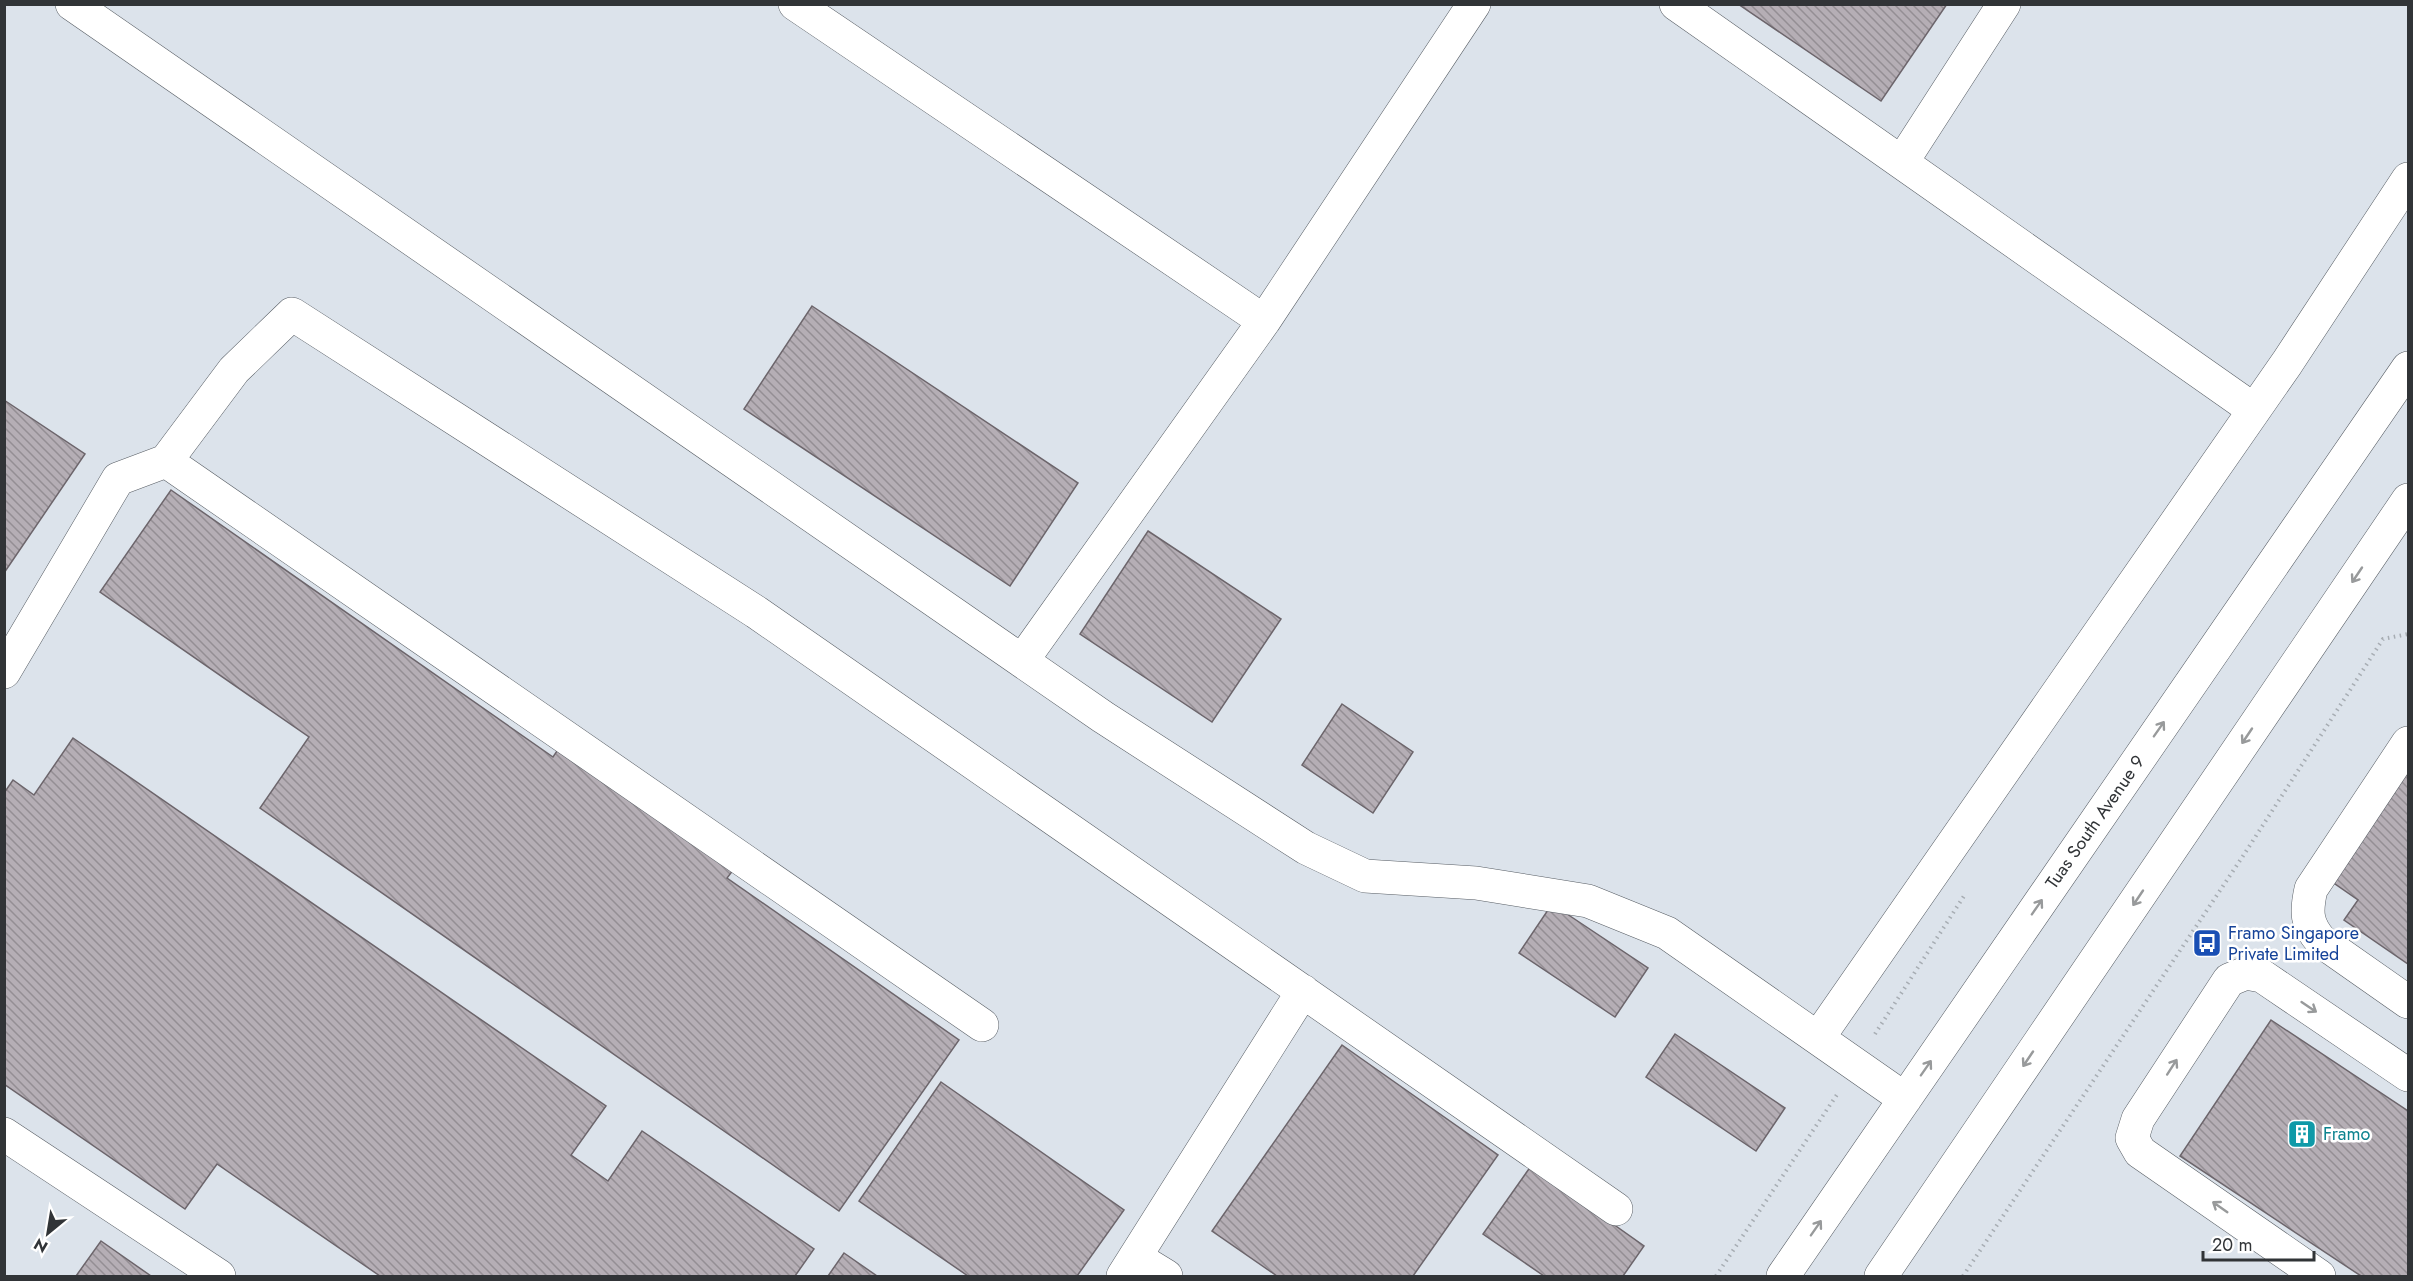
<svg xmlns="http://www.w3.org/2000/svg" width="2413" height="1281" viewBox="0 0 2413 1281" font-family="Jost,sans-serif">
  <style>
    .building { fill: url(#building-back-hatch); stroke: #6c656b; stroke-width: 1.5 }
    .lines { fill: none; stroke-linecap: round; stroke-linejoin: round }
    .minor-casing { stroke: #575d64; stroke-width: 34 }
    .path { stroke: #a7adb3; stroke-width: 4; stroke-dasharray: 1.5 4.5; stroke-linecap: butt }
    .minor { stroke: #fff; stroke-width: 33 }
    .oneway { stroke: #989a9b }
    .labels { text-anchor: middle; stroke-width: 5; stroke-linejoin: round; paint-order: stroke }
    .street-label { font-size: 18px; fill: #313437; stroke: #fff }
    .transit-label { font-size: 18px; fill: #164399; stroke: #fff; text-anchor: start }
    .culture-label { font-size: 18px; fill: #0d838f; stroke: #fff; text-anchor: start }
  </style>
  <defs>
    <pattern id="building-back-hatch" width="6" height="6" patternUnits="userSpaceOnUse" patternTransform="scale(1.5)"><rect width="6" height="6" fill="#b5aeb5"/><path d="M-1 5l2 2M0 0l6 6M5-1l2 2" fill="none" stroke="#948e94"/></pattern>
  </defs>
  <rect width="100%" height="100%" fill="#dce3eb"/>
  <path class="building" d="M 1738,4 L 1947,4 L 1881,101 Z
    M 812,306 L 1078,483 L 1010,586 L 744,409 Z
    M 4,400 L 85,454 L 4,573 Z
    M 171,490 L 553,757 L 559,748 L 734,869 L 727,878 L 959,1040 L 839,1211 L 260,808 L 309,737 L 100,592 Z
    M 1148,531 L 1281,619 L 1212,722 L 1080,634 Z
    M 1342,704 L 1413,752 L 1373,813 L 1302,765 Z
    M 73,738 L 606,1106 L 571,1155 L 608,1181 L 642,1131 L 814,1249 L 795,1276 L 380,1276 L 217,1164 L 185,1209 L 4,1084 L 4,793 L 13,780 L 34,795 Z
    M 2408,762 L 2408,964 L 2344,920 L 2358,900 L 2328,879 Z
    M 1552,904 L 1648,968 L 1615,1017 L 1519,953 Z
    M 2271,1020 L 2408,1111 L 2408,1276 L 2361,1276 L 2180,1156 Z
    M 1675,1034 L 1785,1108 L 1756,1151 L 1646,1077 Z
    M 1342,1045 L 1498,1155 L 1413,1276 L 1277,1276 L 1212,1231 Z
    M 941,1082 L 1124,1210 L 1077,1276 L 968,1276 L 859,1201 Z
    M 1531,1166 L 1644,1246 L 1623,1276 L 1544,1276 L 1483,1234 Z
    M 101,1241 L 151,1276 L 76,1276 Z
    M 844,1253 L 877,1276 L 828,1276 Z"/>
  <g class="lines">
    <g class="minor-casing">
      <path id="minor" d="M 72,4 L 1103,717 L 1306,848 L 1365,876 L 1476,883 L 1588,901 L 1667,933 L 1905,1099
        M 795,4 L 1264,321
        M 1676,4 L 2254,410
        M 1902,162 L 2004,4
        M 166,461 L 982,1025
        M 1022,661 L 1264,321 L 1474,4
        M 4,672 L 118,479 L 166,461 L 234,370 L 292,314 L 756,612 L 1616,1209
        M 2408,743 L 2311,889 C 2306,911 2306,924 2321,941 L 2408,1002
        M 1818,1038 L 2287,363 L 2408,179
        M 4,1134 L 219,1276
        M 1135,1257 L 1166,1276
        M 1123,1276 L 1303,991
        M 1783,1276 L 2408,368
        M 1881,1276 L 2408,500
        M 2319,1276 L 2140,1152 L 2132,1138 L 2138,1119 L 2229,980 L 2246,973 L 2262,976 L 2408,1075"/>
    </g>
    <path class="path" d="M 1875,1034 L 1964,896
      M 1716,1276 L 1838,1093
      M 1963,1276 L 2243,856 L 2383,639 L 2408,634"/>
    <use href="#minor" class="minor"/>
  </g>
  <defs><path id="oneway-shaft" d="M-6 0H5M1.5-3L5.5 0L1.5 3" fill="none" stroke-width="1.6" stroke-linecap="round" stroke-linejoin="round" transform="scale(1.5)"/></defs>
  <g class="oneway">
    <use href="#oneway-shaft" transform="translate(2357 575) rotate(124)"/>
    <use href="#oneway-shaft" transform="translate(2159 729) rotate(-55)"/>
    <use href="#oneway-shaft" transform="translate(2247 736) rotate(124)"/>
    <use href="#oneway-shaft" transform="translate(2138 898) rotate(124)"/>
    <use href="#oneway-shaft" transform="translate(2037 907) rotate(-55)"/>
    <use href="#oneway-shaft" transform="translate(2309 1007) rotate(34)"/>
    <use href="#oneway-shaft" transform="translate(2028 1059) rotate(124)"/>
    <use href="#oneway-shaft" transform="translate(2172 1067) rotate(-57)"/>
    <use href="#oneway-shaft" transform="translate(1926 1068) rotate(-55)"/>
    <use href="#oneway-shaft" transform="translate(2220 1207) rotate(-145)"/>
    <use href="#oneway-shaft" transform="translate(1816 1228) rotate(-55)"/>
  </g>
  <defs>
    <g id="bus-square" transform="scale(1.5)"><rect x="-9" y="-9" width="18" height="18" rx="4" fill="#1a4fb4" stroke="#fff"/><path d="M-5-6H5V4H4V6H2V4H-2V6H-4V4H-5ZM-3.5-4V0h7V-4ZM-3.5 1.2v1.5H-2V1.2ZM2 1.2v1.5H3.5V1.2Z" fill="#fff"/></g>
    <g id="building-square" transform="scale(1.5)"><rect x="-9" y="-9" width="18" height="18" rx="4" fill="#0f9aa8" stroke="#fff"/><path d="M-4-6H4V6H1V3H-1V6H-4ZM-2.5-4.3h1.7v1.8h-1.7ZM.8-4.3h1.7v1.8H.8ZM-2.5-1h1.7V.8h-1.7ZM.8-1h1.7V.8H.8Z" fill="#fff"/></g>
  </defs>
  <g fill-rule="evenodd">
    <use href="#bus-square" x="2207" y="943"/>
    <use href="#building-square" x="2302" y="1134"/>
  </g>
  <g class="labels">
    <g class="street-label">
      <text transform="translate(2095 822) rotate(-55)" y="6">Tuas South Avenue 9</text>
    </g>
    <g class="transit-label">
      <text x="2228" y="939">Framo Singapore<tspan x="2228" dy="21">Private Limited</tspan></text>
    </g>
    <g class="culture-label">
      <text x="2323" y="1140">Framo</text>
    </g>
  </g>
  <rect width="2413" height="1281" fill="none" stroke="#313437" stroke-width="12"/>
  <g transform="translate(48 1233) rotate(210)" stroke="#ffffff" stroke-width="4.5" paint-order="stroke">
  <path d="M0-4.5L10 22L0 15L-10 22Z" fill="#313437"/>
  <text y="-9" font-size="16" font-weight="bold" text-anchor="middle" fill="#313437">N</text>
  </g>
  <path d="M2203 1251v9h111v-9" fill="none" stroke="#313437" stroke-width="3"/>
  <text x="2212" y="1251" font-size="18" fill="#313437" stroke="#ffffff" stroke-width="4.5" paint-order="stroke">20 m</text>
</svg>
